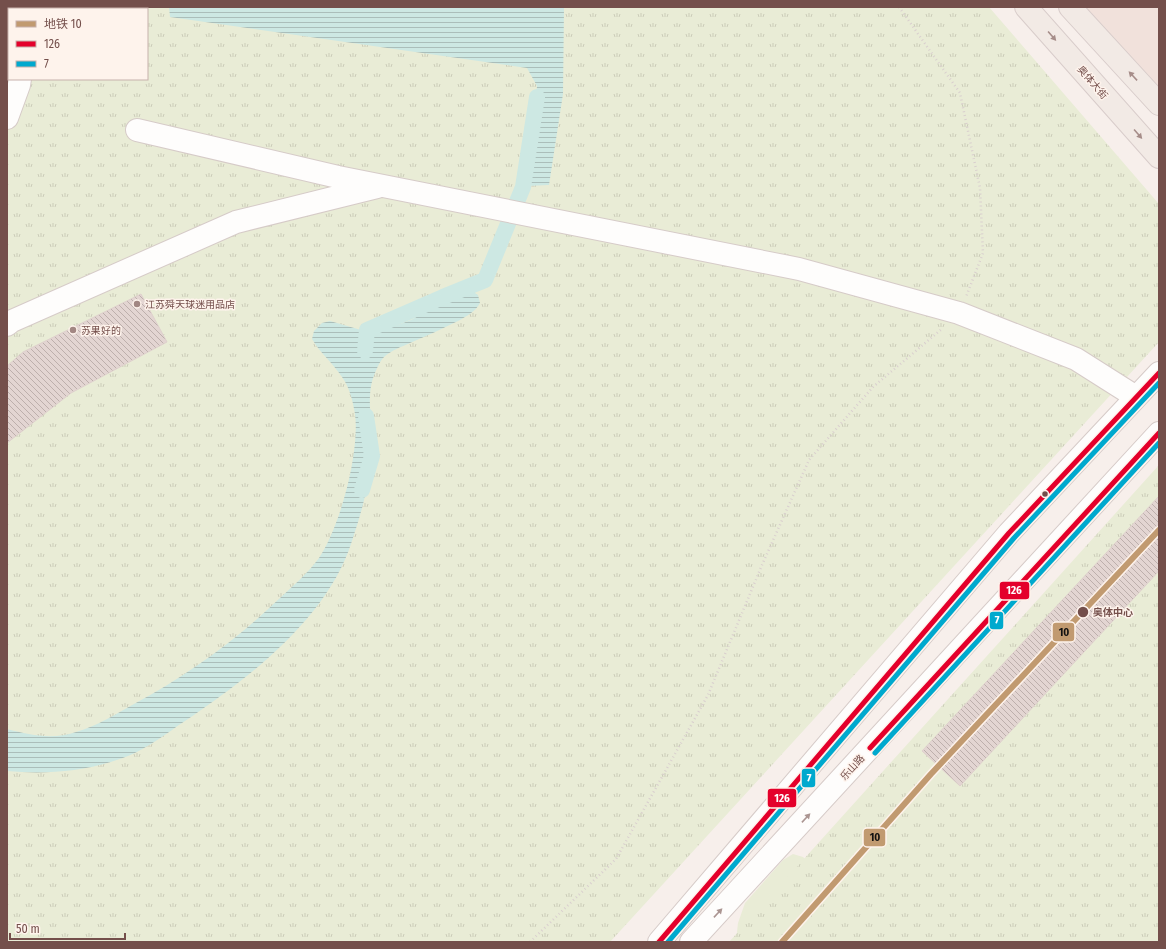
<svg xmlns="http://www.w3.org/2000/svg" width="1166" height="949" viewBox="0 0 1166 949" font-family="'Fira Sans Condensed','Noto Sans SC',sans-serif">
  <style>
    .residential { fill: #f1e1db }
    .green { fill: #e9ecd6 }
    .park { fill: url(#park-tufts); fill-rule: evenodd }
    .water { fill: url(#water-rules) }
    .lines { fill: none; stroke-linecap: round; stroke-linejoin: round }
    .canal { stroke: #cde8e3; stroke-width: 16 }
    .building { fill: url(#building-back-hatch); stroke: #dfd1cd }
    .minor-casing { stroke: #d6cbc8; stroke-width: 24 }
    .major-casing { stroke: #d8ccca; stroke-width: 24 }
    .path { stroke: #d9cfce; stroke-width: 2.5; stroke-dasharray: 1 3; stroke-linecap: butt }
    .minor { stroke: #fefdfc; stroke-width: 22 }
    .major { stroke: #f2eae5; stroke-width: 22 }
    .bus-1-casing { stroke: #fef3ec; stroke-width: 8 }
    .bus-2-casing { stroke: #fef3ec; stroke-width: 8 }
    .bus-1 { stroke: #e4002b; stroke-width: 5 }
    .bus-2 { stroke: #00a9ce; stroke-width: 5 }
    .metro-1-casing { stroke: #fef3ec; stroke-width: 9 }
    .metro-1 { stroke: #c19a70; stroke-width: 6 }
    .oneway { fill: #a68d89 }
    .oneway2 { fill: #ab9592 }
    .poi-dot { fill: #a28783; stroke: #fef3ec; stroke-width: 1.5 }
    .bus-dot { fill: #744f4b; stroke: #fef3ec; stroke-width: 1.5 }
    .labels { text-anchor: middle; stroke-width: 3; stroke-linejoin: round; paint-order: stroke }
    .street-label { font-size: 10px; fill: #744f4b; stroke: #fef3ec }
    .poi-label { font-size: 10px; fill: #744f4b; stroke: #fef3ec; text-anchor: start }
    .stop-label { font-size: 10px; font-weight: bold; fill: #744f4b; stroke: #fef3ec; text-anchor: start }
    .line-badge { stroke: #fef3ec; stroke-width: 1.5 }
    .badge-label { font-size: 11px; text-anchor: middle; font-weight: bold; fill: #fff }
    .pale-badge-label { font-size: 11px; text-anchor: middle; font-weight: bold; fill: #111 }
  </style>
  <defs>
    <pattern id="park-tufts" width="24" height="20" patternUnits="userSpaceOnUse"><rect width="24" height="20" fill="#e9ecd6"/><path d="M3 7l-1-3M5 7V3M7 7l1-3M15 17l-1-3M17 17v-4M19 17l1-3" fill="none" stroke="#cbccb9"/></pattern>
    <pattern id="water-rules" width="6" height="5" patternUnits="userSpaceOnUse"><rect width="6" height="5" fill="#cde8e3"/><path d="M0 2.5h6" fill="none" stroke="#abbeba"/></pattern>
    <pattern id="building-back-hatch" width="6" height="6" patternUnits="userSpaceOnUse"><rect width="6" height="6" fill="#e3d5d2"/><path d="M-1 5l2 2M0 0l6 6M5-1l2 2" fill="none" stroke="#bdafac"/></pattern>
  </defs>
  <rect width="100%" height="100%" fill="#f7efeb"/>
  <path class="residential" d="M 1070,7 L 1159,7 L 1159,104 Z"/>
  <path class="green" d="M 793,854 L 803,857 L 809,863 L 739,938 L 737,932 L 738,923 L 745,903 L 783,860 Z"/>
  <path class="park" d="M 7,7 L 989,7 L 1159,204 L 1159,342 L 610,942 L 7,942 ZM 9,9 L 147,9 L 147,79 L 9,79 Z
    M 1159,465 L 1159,942 L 729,942 Z"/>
  <path class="water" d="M 169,7 L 564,7 L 563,94 L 549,185 L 527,186 L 531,141 L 537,86 L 527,68 L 170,17 Z
    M 472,291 L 478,295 L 480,303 C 475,312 467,316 458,321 C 442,329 426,336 410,343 C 401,347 392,350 384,357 C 380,361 377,368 375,373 C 367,391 371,409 370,428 C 370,443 369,458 368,473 C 367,496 359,519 352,541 C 328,618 249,678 185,721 C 167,733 148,748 128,756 C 90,771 48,775 7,771 L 7,729 C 31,735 52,740 76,732 C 97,726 116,714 134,704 C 189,674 235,641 280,598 C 293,586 308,573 319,558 C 340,527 360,452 355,414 C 353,402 350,388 342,377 C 333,363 320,353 312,339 L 314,331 L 322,323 L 330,321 L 361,330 L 395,326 L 411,320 L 461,292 Z"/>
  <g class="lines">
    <path class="canal" d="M 365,351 L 367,330 L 443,297 L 485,280 L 523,187 L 537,97
      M 362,490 L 372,456 L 366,416"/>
  </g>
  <path class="building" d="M 141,294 L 167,342 L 71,393 L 7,443 L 7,366 L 23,352 Z
    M 1159,496 L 1159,571 L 960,786 L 922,751 Z"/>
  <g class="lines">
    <g class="minor-casing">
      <path id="minor" d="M 27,9 L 27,7
        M 7,118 L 19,85 L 20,79
        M 137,130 L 338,177 L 799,269 L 959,313 L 1076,359 L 1136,397
        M 7,325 L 12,321 L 236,222 L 377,187
        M 659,942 L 1009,533 L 1159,373
        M 691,942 L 1159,433"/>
    </g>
    <g class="major-casing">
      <path id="major" d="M 1026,7 L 1159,157
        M 1070,7 L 1159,104"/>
    </g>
    <path class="path" d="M 899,7 L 960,93 L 980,188 L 983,253 L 966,297
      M 530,942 L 616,859 L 708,695 L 762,565 L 809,460 L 873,387 L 943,328"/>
    <use href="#minor" class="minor"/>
    <use href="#major" class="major"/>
    <g class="bus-1-casing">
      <path id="bus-1" d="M 870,748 L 1159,433
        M 659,942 L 1009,533 L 1159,373"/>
    </g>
    <g class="bus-2-casing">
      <path id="bus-2" d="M 875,753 L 1159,443
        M 668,942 L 1014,538 L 1159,383"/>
    </g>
    <use href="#bus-1" class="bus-1"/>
    <use href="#bus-2" class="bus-2"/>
    <g class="metro-1-casing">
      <path id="metro-1" d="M 782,942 L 931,774 L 1159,530"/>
    </g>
    <use href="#metro-1" class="metro-1"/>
  </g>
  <defs><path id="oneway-solid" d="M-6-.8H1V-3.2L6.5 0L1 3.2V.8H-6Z"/></defs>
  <g class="oneway">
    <use href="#oneway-solid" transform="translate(1052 36) rotate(49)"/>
    <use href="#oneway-solid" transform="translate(1133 76) rotate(-133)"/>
    <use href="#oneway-solid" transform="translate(1138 134) rotate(49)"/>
  </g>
  <g class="oneway2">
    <use href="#oneway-solid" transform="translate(806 818) rotate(-47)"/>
    <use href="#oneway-solid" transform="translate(718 913) rotate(-47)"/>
  </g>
  <g class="poi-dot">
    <circle cx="137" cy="304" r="4"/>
    <circle cx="73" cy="330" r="4"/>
  </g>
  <g class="bus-dot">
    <circle cx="1045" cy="494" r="3.5"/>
    <circle cx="1083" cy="612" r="6"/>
  </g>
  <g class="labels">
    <g class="street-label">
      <text transform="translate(1093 82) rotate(49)" y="4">奥体大街</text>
      <text transform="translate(852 767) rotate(-47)" y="4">乐山路</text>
    </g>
    <g class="poi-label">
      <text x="145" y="308">江苏舜天球迷用品店</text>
      <text x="81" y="334">苏果好的</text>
    </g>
    <g class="stop-label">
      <text x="1093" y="616">奥体中心</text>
    </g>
  </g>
  <g class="line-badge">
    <rect x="999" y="581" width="31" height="19" rx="4" fill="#e4002b"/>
    <rect x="989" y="611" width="15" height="19" rx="4" fill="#00a9ce"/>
    <rect x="1052" y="622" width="23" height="20" rx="4" fill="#c19a70"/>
    <rect x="801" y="768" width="15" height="20" rx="4" fill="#00a9ce"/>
    <rect x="767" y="788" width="30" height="20" rx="4" fill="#e4002b"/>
    <rect x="863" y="828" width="23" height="19" rx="4" fill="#c19a70"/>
  </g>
  <g class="badge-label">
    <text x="1014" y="594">126</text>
    <text x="997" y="624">7</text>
    <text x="809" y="782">7</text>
    <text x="782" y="802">126</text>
  </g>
  <g class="pale-badge-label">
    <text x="1064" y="636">10</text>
    <text x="875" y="841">10</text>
  </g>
  <rect width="1166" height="949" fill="none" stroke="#744f4b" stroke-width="16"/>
  <rect x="8" y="8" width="140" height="72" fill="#fef3ec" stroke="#c7b1ac"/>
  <rect x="16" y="21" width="20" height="6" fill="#c19a70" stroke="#c7b1ac"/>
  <text x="44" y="28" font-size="12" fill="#744f4b">地铁 10</text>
  <rect x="16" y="41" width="20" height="6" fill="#e4002b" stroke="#c7b1ac"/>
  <text x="44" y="48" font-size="12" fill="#744f4b">126</text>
  <rect x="16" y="61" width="20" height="6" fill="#00a9ce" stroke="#c7b1ac"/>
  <text x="44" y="68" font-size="12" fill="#744f4b">7</text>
  <path d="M10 933v6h115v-6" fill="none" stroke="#744f4b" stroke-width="2"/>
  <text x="16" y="933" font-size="12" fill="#744f4b" stroke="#fef3ec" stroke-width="3" paint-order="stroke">50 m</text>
</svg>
